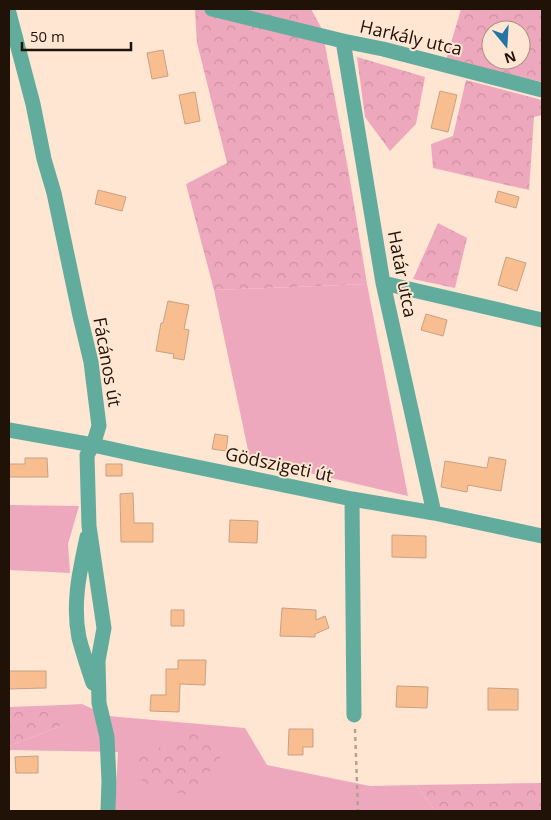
<svg xmlns="http://www.w3.org/2000/svg" width="551" height="820" viewBox="0 0 551 820" font-family="'Open Sans',sans-serif">
  <style>
    .grass { fill: #eea8bd }
    .forest { fill: url(#forest-crowns); fill-rule: evenodd }
    .building { fill: #f9be90; stroke: #c7a184 }
    .lines { fill: none; stroke-linecap: round; stroke-linejoin: round }
    .path { stroke: #b6a191; stroke-width: 2.5; stroke-dasharray: 4 4; stroke-linecap: butt }
    .minor { stroke: #61ac9d; stroke-width: 15 }
    .labels { text-anchor: middle; stroke-width: 4; stroke-linejoin: round; paint-order: stroke }
    .street-label { font-size: 18px; fill: #201207; stroke: #fee6d3 }
  </style>
  <defs>
    <pattern id="forest-crowns" width="20" height="18" patternUnits="userSpaceOnUse" patternTransform="scale(1.25)"><rect width="20" height="18" fill="#eea8bd"/><path d="M2 6a3 3 0 1 1 6 0M12 15a3 3 0 1 1 6 0" fill="none" stroke="#cc90a1"/></pattern>
  </defs>
  <rect width="100%" height="100%" fill="#fee6d3"/>
  <path class="grass" d="M 367,284 L 408,496 L 250,459 L 214,290 Z
    M 9,505 L 79,506 L 68,544 L 70,573 L 9,570 Z
    M 82,704 L 108,716 L 245,728 L 267,765 L 370,786 L 416,785 L 435,811 L 115,811 L 118,752 L 9,750 L 9,746 L 63,725 L 63,705 Z"/>
  <path class="forest" d="M 195,9 L 311,9 L 322,29 L 349,174 L 367,284 L 214,290 L 186,184 L 227,163 L 197,43 Z
    M 461,9 L 542,9 L 542,82 L 446,60 ZM 491,30 L 521,30 L 521,60 L 491,60 Z
    M 357,57 L 425,77 L 416,124 L 390,151 L 365,117 Z
    M 466,80 L 542,100 L 542,115 L 534,117 L 529,190 L 433,168 L 431,144 L 453,136 Z
    M 438,223 L 467,238 L 455,288 L 413,279 Z
    M 63,705 L 63,725 L 9,746 L 9,707 Z
    M 190,731 L 223,754 L 191,796 L 143,786 L 138,759 Z
    M 542,783 L 542,811 L 435,811 L 416,785 Z"/>
  <path class="building" d="M 163,50 L 168,76 L 152,79 L 147,53 Z
    M 440,91 L 457,95 L 448,132 L 431,128 Z
    M 195,92 L 200,121 L 185,124 L 179,95 Z
    M 98,190 L 126,197 L 122,211 L 95,204 Z
    M 498,191 L 519,197 L 516,208 L 495,202 Z
    M 506,257 L 526,263 L 517,291 L 498,285 Z
    M 168,301 L 189,305 L 184,329 L 189,330 L 184,360 L 173,358 L 174,354 L 156,351 L 161,323 L 163,323 Z
    M 426,314 L 447,320 L 443,336 L 421,330 Z
    M 215,434 L 228,436 L 226,451 L 212,449 Z
    M 489,457 L 506,460 L 501,491 L 468,485 L 467,492 L 441,487 L 445,461 L 487,468 Z
    M 25,458 L 47,458 L 48,477 L 9,477 L 9,464 L 25,464 Z
    M 106,464 L 122,464 L 122,476 L 106,476 Z
    M 133,493 L 134,523 L 153,523 L 153,542 L 121,542 L 120,494 Z
    M 230,520 L 258,521 L 257,543 L 229,542 Z
    M 392,535 L 426,536 L 426,558 L 392,557 Z
    M 282,608 L 316,610 L 316,620 L 325,616 L 329,628 L 315,634 L 315,637 L 280,636 Z
    M 171,610 L 184,610 L 184,626 L 171,626 Z
    M 178,660 L 206,660 L 205,685 L 180,684 L 179,712 L 150,711 L 151,695 L 166,695 L 166,669 L 178,669 Z
    M 9,671 L 46,671 L 46,688 L 9,689 Z
    M 397,686 L 428,687 L 427,708 L 396,707 Z
    M 488,688 L 518,689 L 518,710 L 488,710 Z
    M 289,729 L 313,729 L 313,747 L 303,747 L 303,755 L 288,755 Z
    M 38,756 L 38,773 L 16,773 L 15,757 Z"/>
  <g class="lines">
    <path class="path" d="M 355,729 L 358,811"/>
    <path class="minor" d="M 212,9 L 343,41 L 383,49 L 542,90
      M 9,13 L 33,104 L 44,159 L 54,193 L 80,316 L 91,362 L 99,426 L 93,445 L 87,455 L 89,526 L 104,628 L 98,661 L 99,703 L 107,737 L 109,781 L 108,811
      M 343,41 L 383,283 L 434,513
      M 383,283 L 542,320
      M 9,430 L 93,445 L 143,456 L 352,499 L 434,513 L 542,536
      M 352,499 L 354,715
      M 87,537 C 80,570 72,603 79,638 C 83,653 88,668 93,683"/>
  </g>
  <g class="labels">
    <g class="street-label">
      <text transform="translate(411 38) rotate(13)" y="6">Harkály utca</text>
      <text transform="translate(402 274) rotate(79)" y="6">Határ utca</text>
      <text transform="translate(107 362) rotate(80)" y="6">Fácános út</text>
      <text transform="translate(279 465) rotate(12)" y="6">Gödszigeti út</text>
    </g>
  </g>
  <rect width="551" height="820" fill="none" stroke="#201207" stroke-width="20"/>
  <g transform="translate(506 45) rotate(162)"><circle r="24" fill="#fee6d3" stroke="#a59181"/>
  <path d="M0-4L9 19L0 12L-9 19Z" fill="#2275a6"/>
  <text y="-8" font-size="14" font-weight="bold" text-anchor="middle" fill="#201207">N</text>
  </g>
  <path d="M22 42v8h109v-8" fill="none" stroke="#201207" stroke-width="2.5"/>
  <text x="30" y="42" font-size="15" fill="#201207" stroke="#fee6d3" stroke-width="4" paint-order="stroke">50 m</text>
</svg>
